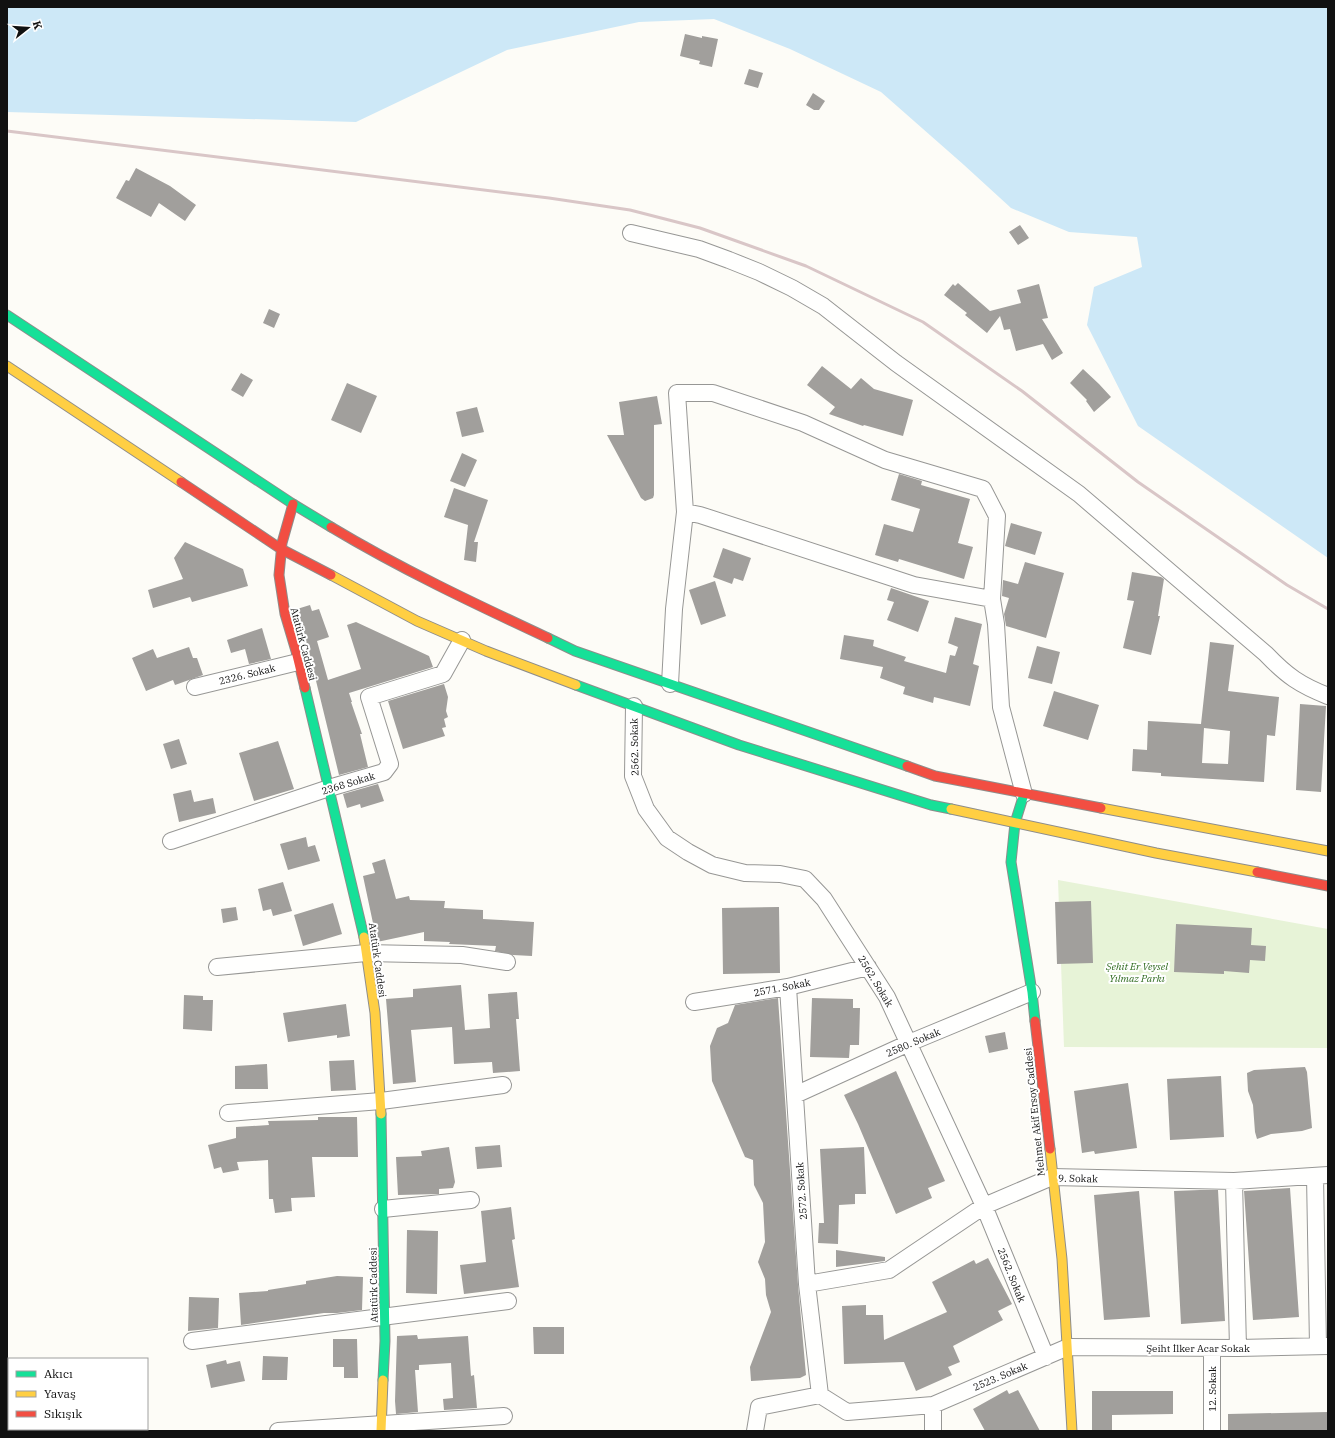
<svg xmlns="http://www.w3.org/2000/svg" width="1335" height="1438" viewBox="0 0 1335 1438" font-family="'IBM Plex Serif',serif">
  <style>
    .green { fill: #e7f3d7 }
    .water { fill: #cde8f7 }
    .building { fill: #a19f9c; fill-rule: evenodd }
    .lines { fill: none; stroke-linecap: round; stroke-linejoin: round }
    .street-casing { stroke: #979795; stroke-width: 18 }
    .fast-casing { stroke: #8e8d8b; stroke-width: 11 }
    .slow-casing { stroke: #8e8d8b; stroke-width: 11 }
    .jam-casing { stroke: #8e8d8b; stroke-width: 11 }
    .street { stroke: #fffffe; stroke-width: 16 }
    .fast { stroke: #16e098; stroke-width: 9 }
    .slow { stroke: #ffcf43; stroke-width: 9 }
    .jam { stroke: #f24e42; stroke-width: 9 }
    .rail { stroke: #d9c6c7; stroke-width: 3 }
    .labels { text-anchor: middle; stroke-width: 4; stroke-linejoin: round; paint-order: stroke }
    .street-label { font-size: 10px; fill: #111; stroke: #fff }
    .park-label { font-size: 10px; font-style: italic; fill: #2f6b1f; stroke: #fff }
  </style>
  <rect width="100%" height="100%" fill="#fdfcf7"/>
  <path class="green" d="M 1058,880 L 1328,929 L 1328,1048 L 1064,1047 Z"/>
  <path class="water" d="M 7,7 L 1328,7 L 1328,558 L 1138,426 L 1087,325 L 1094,287 L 1142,267 L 1137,237 L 1069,232 L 1011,208 L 964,165 L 881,92 L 790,49 L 714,19 L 639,22 L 507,50 L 356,122 L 7,112 Z"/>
  <path class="building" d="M 685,34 L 702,38 L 702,36 L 718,39 L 712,67 L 699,64 L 700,61 L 680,56 Z
    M 749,69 L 763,73 L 758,88 L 744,84 Z
    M 813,93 L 825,101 L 819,110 L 814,110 L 806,105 Z
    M 136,168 L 170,186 L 196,205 L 185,221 L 159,203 L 151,217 L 116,198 L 126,180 L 129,181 Z
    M 1020,225 L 1029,238 L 1018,245 L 1009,232 Z
    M 958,283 L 990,311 L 1021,303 L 1017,290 L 1039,284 L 1048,318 L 1042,319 L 1063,353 L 1052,360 L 1043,344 L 1016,351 L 1010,329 L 1004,330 L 1000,316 L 987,333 L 965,315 L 967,313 L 944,295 L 953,284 L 955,286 Z
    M 269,309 L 280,314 L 274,328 L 263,323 Z
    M 822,366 L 851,389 L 861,378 L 874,389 L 913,400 L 903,436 L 864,425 L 863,426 L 829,414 L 835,407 L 807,385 Z
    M 1083,369 L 1099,384 L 1111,397 L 1094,412 L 1086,401 L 1087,400 L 1070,383 Z
    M 241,373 L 253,380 L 243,397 L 231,390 Z
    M 347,383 L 377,396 L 361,433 L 331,420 Z
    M 657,396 L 662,424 L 654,425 L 654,495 L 653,498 L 645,501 L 641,498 L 607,435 L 624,435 L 619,402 Z
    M 477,407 L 484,432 L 462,437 L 456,412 Z
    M 462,453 L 477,460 L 465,487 L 450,481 Z
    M 899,474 L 922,481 L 921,485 L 970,499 L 958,543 L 973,547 L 964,579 L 899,559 L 898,562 L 875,555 L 884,524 L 913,532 L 920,509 L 891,500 Z
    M 454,488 L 488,500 L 474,542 L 478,542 L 476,562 L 464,560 L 468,525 L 444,517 Z
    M 1011,523 L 1042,532 L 1035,555 L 1005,546 Z
    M 185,542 L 243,569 L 248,586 L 192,602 L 190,597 L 153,608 L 148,590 L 183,579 L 174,558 Z
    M 723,548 L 751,558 L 743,581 L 734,578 L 732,584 L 713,577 Z
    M 1025,562 L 1064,573 L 1046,638 L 1006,626 L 1004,614 L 1009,598 L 1002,596 L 1003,580 L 1018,584 Z
    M 1132,572 L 1161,577 L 1164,579 L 1158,616 L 1160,616 L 1151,655 L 1123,648 L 1134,601 L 1127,600 Z
    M 715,581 L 726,616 L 701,625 L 689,590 Z
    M 891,588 L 929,601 L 918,632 L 887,620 L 894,602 L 887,600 Z
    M 310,605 L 312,611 L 319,609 L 329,637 L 317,641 L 328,680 L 361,669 L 347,625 L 356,622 L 429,656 L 433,667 L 349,693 L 352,702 L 351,702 L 362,734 L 360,734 L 368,767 L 339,775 L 308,648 L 297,609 Z
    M 955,617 L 982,624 L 973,664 L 979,666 L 970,706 L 934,697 L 933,703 L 903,694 L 905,687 L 880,678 L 883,667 L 840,659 L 844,635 L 874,640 L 873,646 L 906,657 L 904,661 L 946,673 L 950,655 L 955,656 L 958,647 L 948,643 Z
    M 262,628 L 271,659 L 249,664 L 245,649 L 231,653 L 227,640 Z
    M 1210,642 L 1234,645 L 1228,691 L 1279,697 L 1275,736 L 1267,735 L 1264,782 L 1161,776 L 1161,773 L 1132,771 L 1133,749 L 1147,750 L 1148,721 L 1201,724 ZM 1204,728 L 1230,731 L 1228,764 L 1202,763 Z
    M 1037,646 L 1060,652 L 1052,684 L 1028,678 Z
    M 189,647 L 193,658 L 197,658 L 203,675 L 175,685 L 173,680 L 146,691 L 132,658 L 153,649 L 157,658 Z
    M 444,684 L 448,697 L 446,711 L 448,717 L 444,719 L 446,727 L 442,728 L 445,736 L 403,749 L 388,701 Z
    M 1054,691 L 1099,705 L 1088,740 L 1043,726 Z
    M 1300,704 L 1326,706 L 1321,792 L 1296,790 Z
    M 179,739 L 187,764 L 171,769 L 163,744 Z
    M 278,741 L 294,789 L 254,801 L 239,753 Z
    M 378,784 L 384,801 L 361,808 L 360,804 L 347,808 L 343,794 Z
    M 191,790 L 194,802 L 213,798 L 216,813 L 179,822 L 173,794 Z
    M 306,837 L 308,847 L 315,845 L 320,861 L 288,870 L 280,844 Z
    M 385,859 L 396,899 L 409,896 L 410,900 L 445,901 L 444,908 L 483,910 L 483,919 L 534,922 L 532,956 L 513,955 L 495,951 L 496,946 L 449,944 L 450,942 L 424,941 L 424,932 L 377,942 L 363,876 L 375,873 L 372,863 Z
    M 283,882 L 292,911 L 273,916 L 271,909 L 263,911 L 258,889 Z
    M 1091,901 L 1093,963 L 1057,964 L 1055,902 Z
    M 333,903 L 342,934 L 303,946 L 294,915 Z
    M 236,907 L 238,920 L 223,923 L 221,909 Z
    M 779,907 L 780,973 L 723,974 L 722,908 Z
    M 1176,924 L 1252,928 L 1251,945 L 1266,946 L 1265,961 L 1250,960 L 1249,973 L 1224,971 L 1224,974 L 1174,972 Z
    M 461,985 L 465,1030 L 490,1028 L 488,994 L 517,992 L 519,1019 L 516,1019 L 520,1071 L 493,1073 L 492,1062 L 454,1064 L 452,1027 L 411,1030 L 416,1082 L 393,1084 L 386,999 L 413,997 L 413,989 Z
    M 184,995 L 203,996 L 203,1000 L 213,1000 L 212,1031 L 183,1029 Z
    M 778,998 L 798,1285 L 806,1375 L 800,1378 L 751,1381 L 750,1367 L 771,1312 L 766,1295 L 765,1279 L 758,1262 L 765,1242 L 763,1203 L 754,1185 L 753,1160 L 745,1157 L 712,1081 L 710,1046 L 717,1028 L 728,1023 L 735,1005 Z
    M 812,998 L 853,999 L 853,1008 L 860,1008 L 859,1045 L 850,1045 L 849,1058 L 810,1057 Z
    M 346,1004 L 350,1036 L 337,1038 L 337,1035 L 288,1042 L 283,1013 Z
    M 1005,1032 L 1008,1049 L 989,1053 L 985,1036 Z
    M 354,1060 L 356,1090 L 331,1091 L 329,1061 Z
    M 267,1064 L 268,1089 L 235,1089 L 235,1066 Z
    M 1305,1067 L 1307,1072 L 1312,1128 L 1302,1131 L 1271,1134 L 1257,1139 L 1255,1132 L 1253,1105 L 1248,1091 L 1247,1073 L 1254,1070 Z
    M 896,1071 L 945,1181 L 928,1188 L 932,1198 L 896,1214 L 858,1124 L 844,1095 Z
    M 1221,1076 L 1224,1137 L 1170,1140 L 1167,1079 Z
    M 1128,1083 L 1137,1148 L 1095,1154 L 1094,1151 L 1082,1153 L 1074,1091 Z
    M 318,1117 L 357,1117 L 358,1157 L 312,1157 L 315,1197 L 291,1198 L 292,1211 L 275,1213 L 273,1199 L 269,1199 L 268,1160 L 237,1162 L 239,1170 L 223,1173 L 221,1167 L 214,1169 L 208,1145 L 236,1138 L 236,1127 L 269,1125 L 268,1121 L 318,1120 Z
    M 500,1145 L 502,1167 L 477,1169 L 475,1147 Z
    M 449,1147 L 455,1182 L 453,1188 L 439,1189 L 439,1194 L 398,1195 L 396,1157 L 422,1156 L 421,1151 Z
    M 864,1147 L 866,1194 L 855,1194 L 855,1204 L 839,1205 L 838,1244 L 818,1243 L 819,1223 L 824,1223 L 820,1149 Z
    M 1290,1188 L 1299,1317 L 1253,1320 L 1244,1191 Z
    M 1200,1190 L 1218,1190 L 1225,1321 L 1181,1324 L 1174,1191 Z
    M 1139,1191 L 1150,1317 L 1104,1320 L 1094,1195 Z
    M 511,1207 L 515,1239 L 512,1240 L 519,1287 L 464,1294 L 460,1265 L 486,1262 L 481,1211 Z
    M 407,1230 L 438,1231 L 437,1294 L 406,1293 Z
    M 836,1250 L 885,1257 L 885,1261 L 836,1267 Z
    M 988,1258 L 1012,1304 L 998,1311 L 1003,1320 L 953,1346 L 960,1362 L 948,1367 L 952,1375 L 916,1391 L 904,1362 L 844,1364 L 842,1306 L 866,1305 L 866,1315 L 883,1315 L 884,1340 L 947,1312 L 932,1282 L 974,1260 L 976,1264 Z
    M 337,1276 L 363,1277 L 362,1310 L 337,1313 L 324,1313 L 241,1325 L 239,1293 L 268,1291 L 268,1290 L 306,1284 L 306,1281 Z
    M 189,1297 L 219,1298 L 218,1328 L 188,1331 Z
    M 533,1327 L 564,1327 L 564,1354 L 534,1354 Z
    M 417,1335 L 418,1339 L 468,1336 L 471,1376 L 474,1375 L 477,1408 L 444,1410 L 443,1399 L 453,1398 L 451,1363 L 419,1365 L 419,1370 L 415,1370 L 418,1412 L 396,1414 L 395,1401 L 397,1336 Z
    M 333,1339 L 357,1339 L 358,1378 L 344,1378 L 344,1367 L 333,1367 Z
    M 263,1356 L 288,1357 L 287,1380 L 262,1380 Z
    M 226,1360 L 227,1364 L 240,1361 L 245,1381 L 211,1388 L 206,1365 Z
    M 1007,1390 L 1009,1394 L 1018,1390 L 1040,1431 L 985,1431 L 973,1409 Z
    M 1092,1391 L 1173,1391 L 1173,1414 L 1112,1415 L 1112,1431 L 1092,1431 Z
    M 1328,1412 L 1328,1431 L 1228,1431 L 1228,1414 Z"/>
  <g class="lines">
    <g class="street-casing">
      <path id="street" d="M 631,233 L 699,249 L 729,260 L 759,272 L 792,288 L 823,306 L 896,363 L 1079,494 L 1266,654 C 1287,676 1300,685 1328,696
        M 685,512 L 677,393 L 713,393 L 803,423 L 885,460 L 983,489 L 997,516 L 992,599
        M 670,684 L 674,609 L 685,512 L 700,515 L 914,585 L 992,599 L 996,624 L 1001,707 L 1024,794
        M 195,687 L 298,662
        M 634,706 L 633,776 L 646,809 L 667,838 L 688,852 L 712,865 L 745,873 L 780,874 L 805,879 L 824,899 L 887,997 L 984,1206 L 1046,1357
        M 171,841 L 329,788 L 384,772 L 390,764 L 369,697 L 443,674 L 462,640
        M 217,967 L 366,953 L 462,955 L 507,962
        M 788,987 L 807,1284 L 820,1395
        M 694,1002 L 788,987 L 868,967
        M 795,1095 L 909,1043 L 1032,992
        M 228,1113 L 381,1101 L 503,1085
        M 1315,1176 L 1318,1346
        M 1234,1181 L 1238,1348
        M 383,1209 L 471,1200
        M 807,1284 L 889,1270 L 984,1206 L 1052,1177 L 1234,1181 L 1328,1175
        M 192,1341 L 508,1301
        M 820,1395 L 847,1412 L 933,1405 L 1068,1347 L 1238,1348 L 1328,1346
        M 933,1405 L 933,1431
        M 278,1431 L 504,1416
        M 755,1431 L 759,1407 L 820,1395
        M 1212,1431 L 1212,1348"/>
    </g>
    <g class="fast-casing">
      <path id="fast" d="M 7,315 L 293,504 L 331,527
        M 548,638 L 575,651 L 907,766
        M 576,685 L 739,745 L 931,805 L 951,809
        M 305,688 L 364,937
        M 1024,794 L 1015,823 L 1011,862 L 1032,992 L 1035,1021
        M 381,1114 L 385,1341 L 383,1380"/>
    </g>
    <g class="slow-casing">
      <path id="slow" d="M 7,366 L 181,482
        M 331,575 L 417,621 L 486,651 L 576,685
        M 1101,808 L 1328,851
        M 951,809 L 1156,853 L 1257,872
        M 364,937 L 375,1013 L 381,1114
        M 1050,1149 L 1062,1259 L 1072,1431
        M 381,1431 L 383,1380"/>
    </g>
    <g class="jam-casing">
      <path id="jam" d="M 181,482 L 281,549 L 331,575
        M 293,504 L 282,543 L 279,575 L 285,614 L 296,651 L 305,688
        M 331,527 C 401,569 473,603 548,638
        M 907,766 L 935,776 L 1101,808
        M 1257,872 L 1328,886
        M 1035,1021 L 1050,1149"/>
    </g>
    <use href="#street" class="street"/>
    <use href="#fast" class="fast"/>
    <use href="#slow" class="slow"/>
    <use href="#jam" class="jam"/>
    <path class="rail" d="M 7,131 L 549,198 L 630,210 L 700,228 L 806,266 L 923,322 L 1022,391 L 1138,482 L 1287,585 L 1328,609"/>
  </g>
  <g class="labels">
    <g class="street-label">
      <text transform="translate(304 644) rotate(75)" y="4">Atatürk Caddesi</text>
      <text transform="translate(247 674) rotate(-14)" y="4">2326. Sokak</text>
      <text transform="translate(634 747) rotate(-91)" y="4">2562. Sokak</text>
      <text transform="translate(348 783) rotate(-17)" y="4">2368 Sokak</text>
      <text transform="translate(378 960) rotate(82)" y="4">Atatürk Caddesi</text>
      <text transform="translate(876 981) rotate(59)" y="4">2562. Sokak</text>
      <text transform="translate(782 987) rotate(-11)" y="4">2571. Sokak</text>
      <text transform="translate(913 1042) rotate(-23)" y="4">2580. Sokak</text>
      <text transform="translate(1034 1112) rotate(-96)" y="4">Mehmet Akif Ersoy Caddesi</text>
      <text transform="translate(1078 1178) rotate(1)" y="4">9. Sokak</text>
      <text transform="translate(801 1191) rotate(-94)" y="4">2572. Sokak</text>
      <text transform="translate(1012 1275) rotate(68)" y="4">2562. Sokak</text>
      <text transform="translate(373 1285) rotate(-91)" y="4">Atatürk Caddesi</text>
      <text x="1198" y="1352">Şeiht İlker Acar Sokak</text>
      <text transform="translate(1000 1376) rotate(-23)" y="4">2523. Sokak</text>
      <text transform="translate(1212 1389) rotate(-90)" y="4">12. Sokak</text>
    </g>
    <g class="park-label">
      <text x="1137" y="970">Şehit Er Veysel<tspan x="1137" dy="12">Yılmaz Parkı</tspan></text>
    </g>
  </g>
  <rect width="1335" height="1438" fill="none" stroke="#111111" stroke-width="16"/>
  <rect x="8" y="1358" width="140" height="72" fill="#ffffff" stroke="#a0a0a0"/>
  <rect x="16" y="1371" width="20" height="6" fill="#16e098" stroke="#a0a0a0"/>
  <text x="44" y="1378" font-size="12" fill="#111111">Akıcı</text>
  <rect x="16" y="1391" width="20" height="6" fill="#ffcf43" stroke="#a0a0a0"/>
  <text x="44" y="1398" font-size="12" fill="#111111">Yavaş</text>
  <rect x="16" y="1411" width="20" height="6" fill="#f24e42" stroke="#a0a0a0"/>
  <text x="44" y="1418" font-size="12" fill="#111111">Sıkışık</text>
  <g transform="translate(28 28) rotate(73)" stroke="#ffffff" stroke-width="3" paint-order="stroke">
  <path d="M0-3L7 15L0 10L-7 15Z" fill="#111111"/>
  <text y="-6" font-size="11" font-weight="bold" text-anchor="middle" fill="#111111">K</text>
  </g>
</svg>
